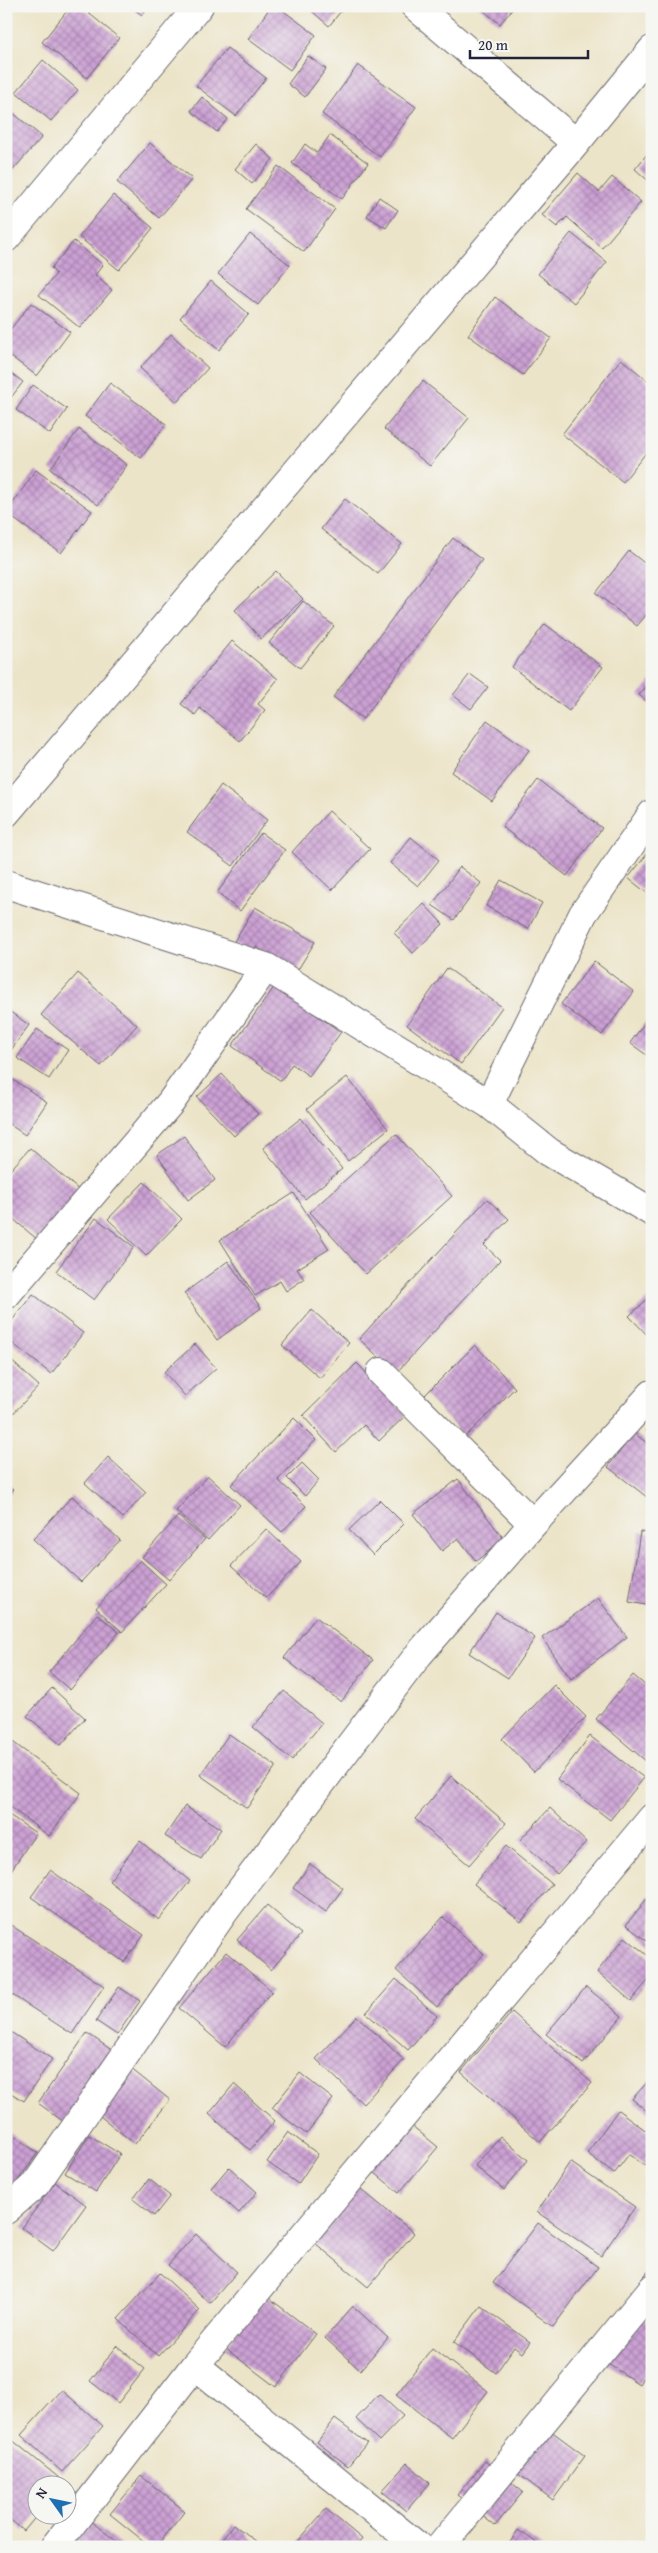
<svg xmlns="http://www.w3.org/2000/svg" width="658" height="2553" viewBox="0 0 658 2553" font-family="'Gentium Book Plus',serif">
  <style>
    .building { fill: url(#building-cross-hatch) }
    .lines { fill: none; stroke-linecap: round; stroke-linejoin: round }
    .minor-casing { stroke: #69666c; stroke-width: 30 }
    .minor { stroke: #fff; stroke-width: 28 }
  </style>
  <defs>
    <pattern id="building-cross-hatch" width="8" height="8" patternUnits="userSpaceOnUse" patternTransform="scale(1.25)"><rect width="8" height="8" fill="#cca1d4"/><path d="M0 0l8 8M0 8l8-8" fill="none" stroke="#a583ad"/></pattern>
  </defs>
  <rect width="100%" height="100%" fill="#f6f6f2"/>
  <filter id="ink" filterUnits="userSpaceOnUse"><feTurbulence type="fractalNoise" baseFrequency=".02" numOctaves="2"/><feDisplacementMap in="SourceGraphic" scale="10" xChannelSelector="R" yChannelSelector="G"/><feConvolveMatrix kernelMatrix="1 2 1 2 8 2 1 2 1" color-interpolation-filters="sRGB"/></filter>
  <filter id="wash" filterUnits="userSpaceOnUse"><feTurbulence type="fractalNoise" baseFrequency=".0096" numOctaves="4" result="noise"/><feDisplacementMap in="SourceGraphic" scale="20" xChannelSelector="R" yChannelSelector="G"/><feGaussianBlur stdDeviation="1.12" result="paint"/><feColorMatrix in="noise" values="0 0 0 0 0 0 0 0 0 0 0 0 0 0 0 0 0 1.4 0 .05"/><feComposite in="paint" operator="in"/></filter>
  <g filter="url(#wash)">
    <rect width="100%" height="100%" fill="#ece4c8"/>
    <g id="blocks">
      <path class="building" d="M 71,6 L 80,6 L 119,38 L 87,78 L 42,42 Z
        M 129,6 L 148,6 L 142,15 Z
        M 271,6 L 277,6 L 316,35 L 290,70 L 248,39 Z
        M 306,6 L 345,6 L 329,26 Z
        M 478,6 L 515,6 L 500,24 Z
        M 227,48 L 266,78 L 236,116 L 196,86 Z
        M 308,56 L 326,69 L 305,97 L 288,84 Z
        M 43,60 L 78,90 L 51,121 L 16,92 Z
        M 358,65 L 416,107 L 380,157 L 322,114 Z
        M 202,97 L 228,119 L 217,132 L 191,111 Z
        M 6,107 L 42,137 L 6,178 Z
        M 330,135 L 368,163 L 342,199 L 292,163 L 305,144 L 317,153 Z
        M 150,143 L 192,179 L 159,218 L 117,182 Z
        M 256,144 L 273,159 L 252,184 L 235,169 Z
        M 652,148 L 652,184 L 635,169 Z
        M 278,166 L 335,209 L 304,252 L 246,209 Z
        M 578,173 L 599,192 L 612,177 L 641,202 L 602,248 L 567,217 L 557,227 L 542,215 Z
        M 113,195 L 153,228 L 119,270 L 79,237 Z
        M 379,197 L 398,210 L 386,228 L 367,216 Z
        M 571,233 L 607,262 L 574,303 L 538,274 Z
        M 250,234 L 290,265 L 258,305 L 218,274 Z
        M 74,241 L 103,265 L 95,275 L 112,290 L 80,328 L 39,295 L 56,274 L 51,268 Z
        M 211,281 L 249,314 L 219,350 L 180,318 Z
        M 495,297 L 551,338 L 523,375 L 468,335 Z
        M 31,303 L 70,332 L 37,376 L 6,353 L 6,335 Z
        M 171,334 L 208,368 L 177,402 L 140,368 Z
        M 621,359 L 652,384 L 652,445 L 623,482 L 562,434 Z
        M 6,369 L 23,382 L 6,404 Z
        M 423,381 L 469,418 L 430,466 L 384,429 Z
        M 110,383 L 166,424 L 141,458 L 85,416 Z
        M 33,385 L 67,409 L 50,434 L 16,410 Z
        M 79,429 L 127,465 L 98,505 L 50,469 Z
        M 36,470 L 92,511 L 61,553 L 6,513 Z
        M 345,499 L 402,544 L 378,574 L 321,529 Z
        M 453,538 L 482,560 L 363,719 L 333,697 Z
        M 629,551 L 652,569 L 652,608 L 637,626 L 596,593 Z
        M 276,571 L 303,599 L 261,639 L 235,610 Z
        M 303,601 L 334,626 L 300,668 L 269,643 Z
        M 545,624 L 603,667 L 569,711 L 512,667 Z
        M 232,641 L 278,679 L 258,704 L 265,710 L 240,741 L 200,708 L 195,715 L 181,704 Z
        M 470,674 L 488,687 L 471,709 L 453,695 Z
        M 652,680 L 652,706 L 639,695 Z
        M 487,720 L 529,750 L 492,801 L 451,772 Z
        M 538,780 L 602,828 L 567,876 L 502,827 Z
        M 221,785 L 267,820 L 233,866 L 187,832 Z
        M 329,811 L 370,849 L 332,890 L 292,852 Z
        M 261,833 L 285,850 L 240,911 L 217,893 Z
        M 411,837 L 439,860 L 418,886 L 390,863 Z
        M 652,848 L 652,897 L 628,878 Z
        M 460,867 L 481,883 L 454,920 L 432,905 Z
        M 501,880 L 542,903 L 528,929 L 486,906 Z
        M 424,904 L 443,924 L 413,953 L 394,933 Z
        M 255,907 L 315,942 L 297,971 L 256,947 L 252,954 L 233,943 Z
        M 594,961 L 634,992 L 602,1035 L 561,1004 Z
        M 447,968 L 502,1007 L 461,1064 L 407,1025 Z
        M 78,973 L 137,1025 L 101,1066 L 41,1015 Z
        M 275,986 L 341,1032 L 309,1076 L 292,1064 L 281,1081 L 232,1046 Z
        M 6,1009 L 29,1025 L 6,1057 Z
        M 652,1013 L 652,1059 L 630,1043 Z
        M 37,1029 L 68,1050 L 49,1079 L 17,1058 Z
        M 222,1074 L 258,1114 L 234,1136 L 197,1097 Z
        M 9,1077 L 47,1102 L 25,1135 L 6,1122 L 6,1081 Z
        M 347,1077 L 388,1129 L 348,1161 L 307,1109 Z
        M 301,1118 L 342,1169 L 305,1199 L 263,1148 Z
        M 396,1134 L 452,1196 L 366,1274 L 310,1212 Z
        M 184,1136 L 215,1180 L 188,1200 L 157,1155 Z
        M 30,1148 L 80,1191 L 38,1240 L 6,1213 L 6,1175 Z
        M 144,1182 L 182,1219 L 146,1256 L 108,1219 Z
        M 294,1193 L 329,1249 L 297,1269 L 304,1279 L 286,1291 L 280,1281 L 255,1296 L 220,1240 Z
        M 487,1199 L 509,1219 L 484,1245 L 500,1260 L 396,1373 L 359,1339 Z
        M 96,1218 L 134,1247 L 94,1300 L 56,1271 Z
        M 228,1261 L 261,1308 L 217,1340 L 184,1293 Z
        M 33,1294 L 83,1333 L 51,1374 L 6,1338 L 6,1328 Z
        M 652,1295 L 652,1340 L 629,1316 Z
        M 312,1310 L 349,1343 L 320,1378 L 282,1345 Z
        M 195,1344 L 216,1368 L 185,1396 L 164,1372 Z
        M 475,1345 L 515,1388 L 465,1437 L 425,1395 Z
        M 6,1356 L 39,1386 L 6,1421 Z
        M 357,1363 L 406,1415 L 379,1441 L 364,1425 L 336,1452 L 303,1416 Z
        M 294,1418 L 316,1440 L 278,1480 L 306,1506 L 282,1532 L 231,1485 Z
        M 652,1422 L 652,1435 L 646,1431 Z
        M 634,1433 L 652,1447 L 652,1501 L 608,1467 Z
        M 108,1457 L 146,1492 L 123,1518 L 85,1483 Z
        M 302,1463 L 319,1480 L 305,1496 L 287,1478 Z
        M 208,1476 L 240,1505 L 208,1540 L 176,1511 Z
        M 458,1479 L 504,1539 L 476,1561 L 458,1538 L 442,1551 L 413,1514 Z
        M 6,1484 L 13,1490 L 6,1498 Z
        M 72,1496 L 120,1540 L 81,1582 L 33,1539 Z
        M 380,1500 L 404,1524 L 373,1555 L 349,1530 Z
        M 178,1516 L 205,1539 L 169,1580 L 142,1557 Z
        M 266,1529 L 301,1562 L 266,1598 L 231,1566 Z
        M 640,1532 L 652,1533 L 652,1606 L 629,1602 Z
        M 140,1560 L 166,1584 L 122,1632 L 96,1608 Z
        M 598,1598 L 627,1637 L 571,1679 L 542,1638 Z
        M 496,1612 L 535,1638 L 508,1678 L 469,1653 Z
        M 97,1614 L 119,1632 L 70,1690 L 49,1672 Z
        M 316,1617 L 373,1660 L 341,1702 L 284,1658 Z
        M 633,1675 L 652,1691 L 652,1756 L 647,1762 L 596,1719 Z
        M 554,1685 L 586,1717 L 534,1772 L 502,1739 Z
        M 52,1688 L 85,1718 L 61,1745 L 27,1716 Z
        M 284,1691 L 322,1723 L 292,1760 L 253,1727 Z
        M 229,1734 L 276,1766 L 247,1808 L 200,1775 Z
        M 590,1736 L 644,1778 L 610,1820 L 557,1779 Z
        M 6,1737 L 81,1793 L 49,1836 L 6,1804 Z
        M 451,1776 L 506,1823 L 469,1865 L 415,1819 Z
        M 185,1806 L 221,1829 L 201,1859 L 165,1836 Z
        M 550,1808 L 586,1842 L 557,1874 L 520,1840 Z
        M 6,1813 L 36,1833 L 8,1875 L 6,1873 Z
        M 140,1841 L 190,1881 L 159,1920 L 109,1881 Z
        M 506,1846 L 552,1884 L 521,1922 L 474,1884 Z
        M 310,1864 L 343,1888 L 326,1912 L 293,1888 Z
        M 50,1870 L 144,1935 L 124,1962 L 31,1897 Z
        M 652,1892 L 652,1945 L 626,1925 Z
        M 267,1905 L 301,1934 L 271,1970 L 237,1940 Z
        M 443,1917 L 484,1954 L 437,2007 L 396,1970 Z
        M 6,1922 L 104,1986 L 72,2034 L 6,1991 Z
        M 625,1937 L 652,1959 L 652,1976 L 631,2001 L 597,1972 Z
        M 226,1952 L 272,1991 L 225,2047 L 179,2008 Z
        M 396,1979 L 437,2016 L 408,2050 L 366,2013 Z
        M 119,1987 L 140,2001 L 117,2035 L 96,2021 Z
        M 586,1987 L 622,2016 L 583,2064 L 546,2034 Z
        M 512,2012 L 592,2083 L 540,2142 L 461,2072 Z
        M 357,2016 L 404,2060 L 363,2104 L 316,2059 Z
        M 6,2029 L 52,2059 L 24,2101 L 6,2090 Z
        M 87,2033 L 113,2051 L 64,2122 L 38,2103 Z
        M 130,2068 L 170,2100 L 135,2144 L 95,2112 Z
        M 300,2073 L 333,2099 L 306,2134 L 272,2108 Z
        M 652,2077 L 652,2115 L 632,2099 Z
        M 234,2084 L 275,2121 L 250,2150 L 209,2114 Z
        M 618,2110 L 652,2135 L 652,2171 L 629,2154 L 614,2174 L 587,2153 Z
        M 406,2121 L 438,2147 L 399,2193 L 368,2167 Z
        M 288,2132 L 318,2154 L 298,2184 L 267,2162 Z
        M 10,2133 L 38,2153 L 6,2197 L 6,2138 Z
        M 89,2135 L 120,2154 L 96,2192 L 65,2173 Z
        M 500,2136 L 528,2160 L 504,2190 L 475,2166 Z
        M 570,2162 L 635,2207 L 601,2256 L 537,2212 Z
        M 229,2167 L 257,2192 L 239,2213 L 211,2188 Z
        M 149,2179 L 170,2196 L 154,2216 L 133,2199 Z
        M 55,2182 L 86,2205 L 53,2251 L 22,2228 Z
        M 355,2184 L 414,2233 L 368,2287 L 309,2238 Z
        M 538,2223 L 598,2267 L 553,2327 L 493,2283 Z
        M 196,2234 L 237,2272 L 210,2303 L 168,2265 Z
        M 652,2267 L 652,2293 L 639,2282 Z
        M 160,2273 L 200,2310 L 158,2356 L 118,2319 Z
        M 265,2295 L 316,2334 L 276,2387 L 225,2348 Z
        M 353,2306 L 388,2338 L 360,2370 L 325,2338 Z
        M 481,2306 L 530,2342 L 522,2353 L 514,2347 L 496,2373 L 454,2342 Z
        M 633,2312 L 652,2324 L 652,2364 L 639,2384 L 602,2360 Z
        M 117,2346 L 145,2369 L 118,2403 L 90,2381 Z
        M 432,2348 L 488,2391 L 452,2438 L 396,2395 Z
        M 62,2390 L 103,2426 L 62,2472 L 21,2435 Z
        M 379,2394 L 403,2416 L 379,2441 L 356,2419 Z
        M 531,2416 L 585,2456 L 553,2500 L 499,2460 Z
        M 335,2419 L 367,2443 L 348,2466 L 317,2442 Z
        M 6,2435 L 64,2482 L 61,2486 L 38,2486 L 38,2514 L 24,2531 L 6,2516 Z
        M 485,2461 L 523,2492 L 495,2526 L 457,2495 Z
        M 407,2463 L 430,2483 L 406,2511 L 382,2491 Z
        M 141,2476 L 185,2511 L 156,2547 L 151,2547 L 110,2514 Z
        M 326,2509 L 362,2539 L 356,2547 L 293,2547 Z
        M 89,2520 L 124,2547 L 69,2547 Z
        M 233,2524 L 256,2542 L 253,2547 L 216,2547 Z
        M 518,2530 L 543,2547 L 507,2547 Z"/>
    </g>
  </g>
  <g filter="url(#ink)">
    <use href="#blocks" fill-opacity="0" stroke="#69666c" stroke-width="1"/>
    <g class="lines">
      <g class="minor-casing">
        <path id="minor" d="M 415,6 L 576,143
          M 6,238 L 199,6
          M 6,813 L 576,143 L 652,50
          M 6,884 L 266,967 L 489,1104 L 549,1152 L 652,1212
          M 489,1104 L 583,914 L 652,814
          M 6,1295 L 171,1102 L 266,967
          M 381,1372 L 533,1524
          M 6,2210 L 36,2184 L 224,1912 L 419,1654 L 533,1524 L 652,1394
          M 195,2365 L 419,2547
          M 54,2547 L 195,2365 L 652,1818
          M 440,2547 L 652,2289"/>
      </g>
      <use href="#minor" class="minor"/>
    </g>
  </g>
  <rect width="658" height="2553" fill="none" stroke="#f6f6f2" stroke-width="25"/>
  <g transform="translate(52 2500) rotate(303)"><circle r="24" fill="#f6f6f2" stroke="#a1a1a9"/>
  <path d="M0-4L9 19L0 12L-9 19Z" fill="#1f6fb2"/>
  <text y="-8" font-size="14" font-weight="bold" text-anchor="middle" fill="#22223b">N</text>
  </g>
  <path d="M470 50v8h118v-8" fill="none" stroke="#22223b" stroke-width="2.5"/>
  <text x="478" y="50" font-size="15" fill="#22223b" stroke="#f6f6f2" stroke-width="4" paint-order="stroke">20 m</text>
</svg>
